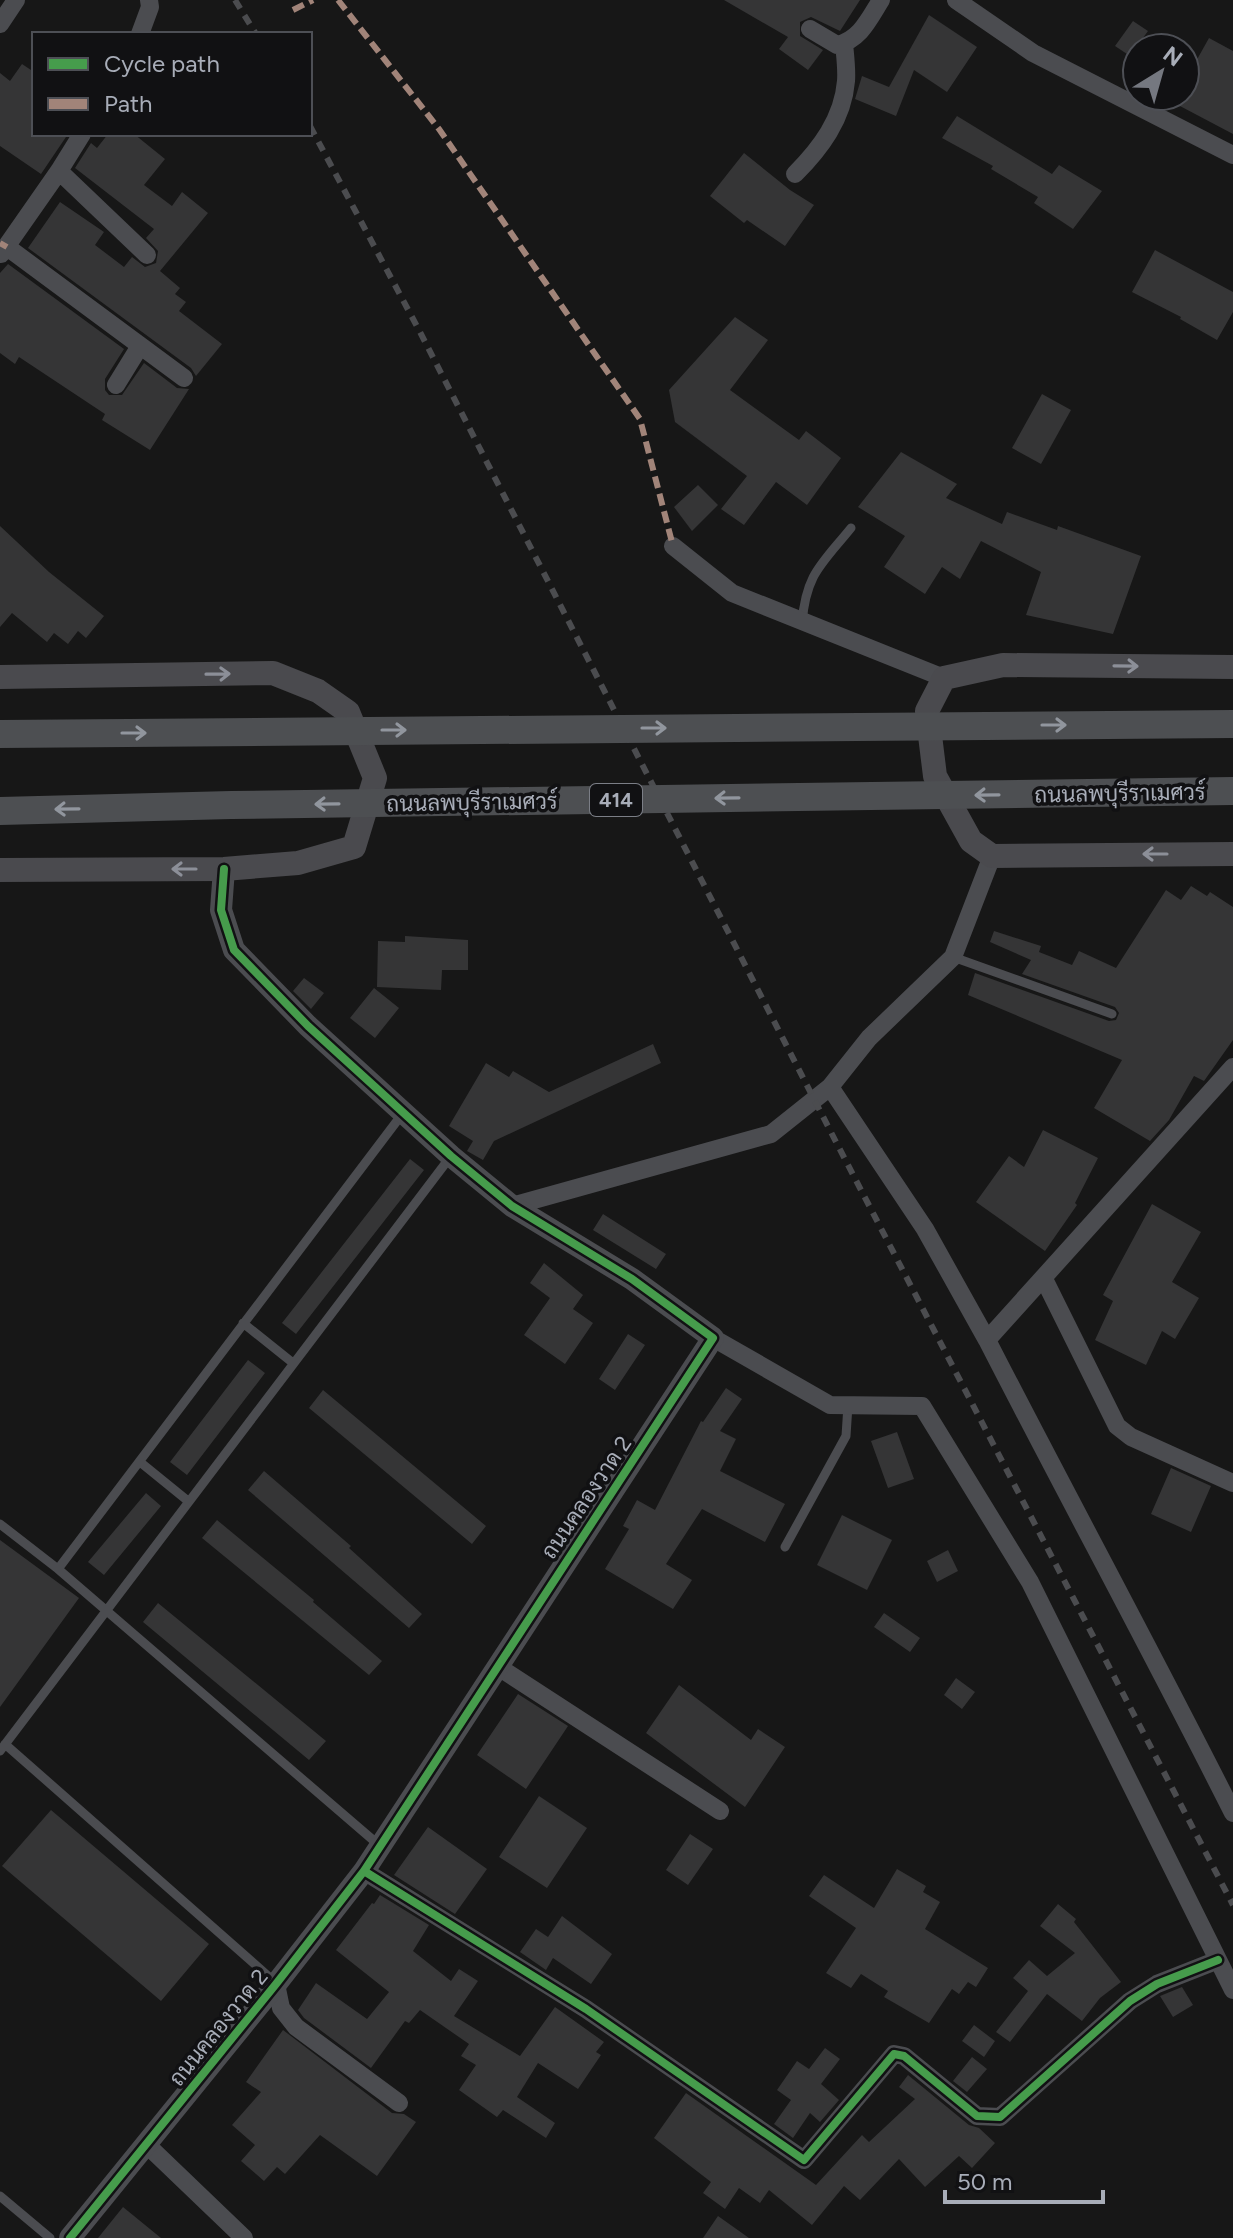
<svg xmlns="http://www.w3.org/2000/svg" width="1233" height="2238" viewBox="0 0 1233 2238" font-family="Figtree,Sarabun,sans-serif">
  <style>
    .building { fill: #353536 }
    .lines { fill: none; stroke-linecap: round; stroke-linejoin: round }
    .service { stroke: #4b4c50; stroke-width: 9 }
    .minor { stroke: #4b4c50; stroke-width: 18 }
    .tertiary { stroke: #4b4c50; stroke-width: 22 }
    .secondary { stroke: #4a4a4e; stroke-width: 24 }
    .rail { stroke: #4b4c4f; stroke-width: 6; stroke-dasharray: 10 8; stroke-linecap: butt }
    .primary-bridge { stroke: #4d4f52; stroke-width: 28 }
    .quiet { stroke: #a18479; stroke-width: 6; stroke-dasharray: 12 6; stroke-linecap: butt }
    .cycleway-casing { stroke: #111113; stroke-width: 13 }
    .cycleway { stroke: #469c4c; stroke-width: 8 }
    .oneway { stroke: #8c8f98 }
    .oneway2 { stroke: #91969e }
    .labels { text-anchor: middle; stroke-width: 7; stroke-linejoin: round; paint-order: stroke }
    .shield { fill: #111113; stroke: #7b7e86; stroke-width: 2 }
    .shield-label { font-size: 20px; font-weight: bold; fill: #a8adb8 }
    .street-label { font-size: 22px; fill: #a8adb8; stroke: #111113 }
  </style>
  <rect width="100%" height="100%" fill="#171717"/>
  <path class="building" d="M 724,0 L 860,0 L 840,31 L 811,17 L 800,22 L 800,36 L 823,50 L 808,70 L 779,49 L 788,37 Z
    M 929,15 L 977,47 L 947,92 L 914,70 L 896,116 L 855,99 L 862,76 L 889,87 Z
    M 1133,21 L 1148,31 L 1130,56 L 1115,46 Z
    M 1209,38 L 1233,51 L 1233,134 L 1161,96 L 1185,96 L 1185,81 Z
    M 22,64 L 34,72 L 34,134 L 68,134 L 41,174 L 0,146 L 0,73 L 10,81 Z
    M 957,116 L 1052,174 L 1059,165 L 1102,191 L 1073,229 L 1034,203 L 1038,197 L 991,169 L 993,166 L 942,138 Z
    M 108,134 L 134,134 L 165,159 L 144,185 L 172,206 L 182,192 L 208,213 L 160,271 L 180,288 L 175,294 L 186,302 L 179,311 L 222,344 L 196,376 L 191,368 L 28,248 L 60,202 L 104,232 L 95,245 L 124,267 L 132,257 L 145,267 L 156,263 L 158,251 L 146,238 L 154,229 L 75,168 L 91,143 L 97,148 Z
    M 744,153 L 790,190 L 814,205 L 785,246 L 747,220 L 744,223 L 710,196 Z
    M 1155,250 L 1233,292 L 1233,312 L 1217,340 L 1180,319 L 1181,317 L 1132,292 Z
    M 8,264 L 124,349 L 105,379 L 105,390 L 109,395 L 122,395 L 144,363 L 177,388 L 189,389 L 150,450 L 102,420 L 105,414 L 19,357 L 15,364 L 0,353 L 0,273 Z
    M 735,317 L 768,340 L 730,390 L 799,440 L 806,431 L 841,458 L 807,505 L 776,482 L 744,525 L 721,509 L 747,476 L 675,422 L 669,390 Z
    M 1042,394 L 1071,410 L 1041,464 L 1012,448 Z
    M 901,452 L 957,484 L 946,498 L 1002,524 L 1007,512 L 1057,530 L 1058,526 L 1141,556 L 1113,634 L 1026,615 L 1041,572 L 981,541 L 960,579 L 942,567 L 925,594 L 884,567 L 905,536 L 858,507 Z
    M 698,485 L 718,505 L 692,531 L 674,507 Z
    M 0,526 L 49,572 L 104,616 L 86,638 L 78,631 L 68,644 L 54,633 L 47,642 L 12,613 L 0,627 Z
    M 1191,886 L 1207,896 L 1210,892 L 1233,907 L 1233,1040 L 1204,1081 L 1194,1076 L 1169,1120 L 1150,1141 L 1094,1108 L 1122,1060 L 968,995 L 975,973 L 1109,1021 L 1116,1020 L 1119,1013 L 1115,1007 L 1022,974 L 1031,960 L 990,942 L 994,931 L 1041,946 L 1039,952 L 1072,965 L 1079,951 L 1116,968 L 1166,890 L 1181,900 Z
    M 405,936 L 468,940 L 468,970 L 442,970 L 441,990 L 377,987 L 378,941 L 405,942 Z
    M 304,978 L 324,993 L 311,1009 L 293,991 Z
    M 374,988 L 399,1008 L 375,1038 L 350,1018 Z
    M 653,1044 L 661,1063 L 494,1141 L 483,1160 L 467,1151 L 473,1141 L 449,1126 L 486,1063 L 509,1077 L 513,1071 L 549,1092 Z
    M 1043,1130 L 1098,1158 L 1075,1203 L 1077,1205 L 1045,1251 L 976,1202 L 1009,1156 L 1024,1167 Z
    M 410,1159 L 424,1170 L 296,1334 L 282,1323 Z
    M 1152,1204 L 1201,1232 L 1172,1282 L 1199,1298 L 1175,1339 L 1162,1331 L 1146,1365 L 1095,1340 L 1113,1301 L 1103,1295 Z
    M 603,1214 L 666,1254 L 656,1269 L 593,1230 Z
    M 544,1263 L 583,1295 L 573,1309 L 593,1323 L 565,1364 L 524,1335 L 550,1298 L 530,1283 Z
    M 628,1334 L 645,1345 L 615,1390 L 599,1379 Z
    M 248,1360 L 265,1373 L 187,1475 L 170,1462 Z
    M 726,1388 L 742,1399 L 720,1431 L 736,1439 L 720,1471 L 785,1504 L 765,1542 L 702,1509 L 666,1564 L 692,1580 L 673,1609 L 605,1569 L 629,1529 L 623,1526 L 637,1500 L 655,1510 L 701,1421 L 703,1422 Z
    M 323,1390 L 486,1526 L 472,1544 L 309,1408 Z
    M 897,1432 L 914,1479 L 888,1488 L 871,1441 Z
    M 1171,1468 L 1211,1486 L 1191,1532 L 1151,1514 Z
    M 264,1471 L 351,1546 L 349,1548 L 422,1614 L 409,1628 L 248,1490 Z
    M 146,1493 L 161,1506 L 104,1575 L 88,1562 Z
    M 842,1515 L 892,1540 L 867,1590 L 817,1565 Z
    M 217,1520 L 314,1600 L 313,1602 L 382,1661 L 369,1675 L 202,1538 Z
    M 0,1540 L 79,1598 L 0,1707 Z
    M 948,1550 L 958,1571 L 937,1582 L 927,1561 Z
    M 158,1603 L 326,1741 L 309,1760 L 143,1622 Z
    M 884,1613 L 920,1638 L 910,1652 L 874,1627 Z
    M 956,1678 L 975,1692 L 962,1709 L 944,1695 Z
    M 679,1685 L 751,1740 L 758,1729 L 785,1747 L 745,1807 L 646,1733 Z
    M 518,1694 L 568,1726 L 526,1789 L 477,1755 Z
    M 539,1796 L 587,1828 L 547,1888 L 499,1857 Z
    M 51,1810 L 209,1944 L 161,2001 L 2,1866 Z
    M 428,1827 L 487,1869 L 455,1914 L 394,1875 Z
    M 690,1834 L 713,1849 L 688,1885 L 666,1870 Z
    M 897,1869 L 926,1886 L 923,1892 L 940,1902 L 925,1929 L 988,1968 L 976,1987 L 968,1982 L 959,1994 L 952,1989 L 929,2023 L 884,1997 L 888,1991 L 861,1974 L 851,1988 L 826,1973 L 856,1928 L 809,1896 L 824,1875 L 874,1908 Z
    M 380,1895 L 429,1925 L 413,1951 L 451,1981 L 459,1969 L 478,1981 L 454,2016 L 520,2056 L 555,2007 L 604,2042 L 596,2052 L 601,2055 L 578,2089 L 538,2063 L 517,2097 L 555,2123 L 546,2138 L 503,2110 L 497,2117 L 459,2090 L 476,2065 L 461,2056 L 469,2044 L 420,2010 L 409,2023 L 405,2021 L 371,2068 L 304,2018 L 298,2010 L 316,1983 L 367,2019 L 389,1992 L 336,1950 L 372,1903 L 374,1904 Z
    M 1058,1904 L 1076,1919 L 1074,1922 L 1121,1982 L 1100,1998 L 1082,2021 L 1047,1994 L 1010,2042 L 996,2032 L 1028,1991 L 1013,1978 L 1029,1960 L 1047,1976 L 1075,1953 L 1040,1926 Z
    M 562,1916 L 612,1954 L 591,1984 L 553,1958 L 546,1970 L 520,1952 L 536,1929 L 548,1937 Z
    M 1182,1987 L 1193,2005 L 1173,2017 L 1160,1996 Z
    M 974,2025 L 995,2041 L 984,2057 L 962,2041 Z
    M 283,2030 L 392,2113 L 404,2114 L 416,2122 L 377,2176 L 320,2135 L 285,2174 L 277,2167 L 264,2181 L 241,2161 L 255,2145 L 232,2125 L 261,2092 L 246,2082 Z
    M 825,2048 L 840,2059 L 821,2084 L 839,2100 L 820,2122 L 810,2113 L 793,2138 L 774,2124 L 791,2100 L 777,2090 L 797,2061 L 809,2069 Z
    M 972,2057 L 987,2069 L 967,2092 L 953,2081 Z
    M 908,2075 L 969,2125 L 979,2128 L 995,2143 L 972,2168 L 959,2156 L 925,2187 L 899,2159 L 860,2200 L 844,2186 L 812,2225 L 769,2190 L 760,2203 L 739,2188 L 725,2209 L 703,2193 L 711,2182 L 654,2138 L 686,2093 L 816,2185 L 862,2135 L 869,2142 L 915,2099 L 899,2087 Z
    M 123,2207 L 161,2238 L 98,2238 Z
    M 718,2216 L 749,2238 L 703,2238 Z"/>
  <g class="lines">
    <path class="service" d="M 802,623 C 806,574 821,565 851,528
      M 953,957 L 1112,1014
      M 243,1323 L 293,1363
      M 140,1462 L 188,1501
      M 0,1524 L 58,1569
      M 785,1547 L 846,1436 L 848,1405
      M 5,1744 L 276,1983
      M 0,1751 L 451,1156
      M 380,1846 L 58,1569 L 403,1113
      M 0,2196 L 50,2238"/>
    <path class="minor" d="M 956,0 L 1033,53 L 1233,155
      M 0,24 L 16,0
      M 810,29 L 837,45 C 860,40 869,19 881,0
      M 140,34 L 150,7 L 149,0
      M 59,171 L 147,255
      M 795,174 C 820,149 843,119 846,81 C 847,69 845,55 844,43
      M 7,247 L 184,378
      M 1,254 L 59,171 L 82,134
      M 116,385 L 140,346
      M 673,546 L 732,593 L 944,678
      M 830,1087 L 925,1229 L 987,1340 L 1233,1067
      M 512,1206 L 771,1134 L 830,1087 L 869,1038 L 953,957 L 992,856
      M 1044,1279 L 1117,1426 L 1131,1437 L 1233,1483
      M 713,1338 L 830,1405 L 922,1406 L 1030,1582 L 1233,1990
      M 987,1340 C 1068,1498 1153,1654 1233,1813
      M 497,1666 L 720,1811
      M 364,1871 L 586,2009 L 804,2160 L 894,2054 L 904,2056 L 977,2116 L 1000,2117 L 1130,2001 L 1157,1984 L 1218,1960
      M 276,1984 L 281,2008 L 296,2027 L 399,2103
      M 146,2144 L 244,2238"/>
    <path class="tertiary" d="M 70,2238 L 276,1984 L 364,1871 L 713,1338 L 632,1279 L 512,1206 L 451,1156 L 308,1026 L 234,950 L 221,910 L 224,869"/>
    <path class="secondary" d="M 1233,667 L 1003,665 L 944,678 L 927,711 L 935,776 L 971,841 L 992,856 L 1233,854
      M 0,677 L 273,673 L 318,691 L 348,712 L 375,778 L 354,847 L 298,863 L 224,869 L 0,870"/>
    <path class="rail" d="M 235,0 L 256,34
      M 310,126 L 420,332 L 835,1140 L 1233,1905"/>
    <path class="primary-bridge" d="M 0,734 L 1233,724
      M 0,811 L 231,805 L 1233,791"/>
    <path class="quiet" d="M 338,0 L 439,129 L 640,419 L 673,546
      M 293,10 L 313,0
      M 0,243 L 7,247"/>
    <g class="cycleway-casing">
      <path id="cycleway" d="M 364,1871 L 586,2009 L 804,2160 L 894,2054 L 904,2056 L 977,2116 L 1000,2117 L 1130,2001 L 1157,1984 L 1218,1960
        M 70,2238 L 276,1984 L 364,1871 L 713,1338 L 632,1279 L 512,1206 L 451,1156 L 308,1026 L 234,950 L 221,910 L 224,869"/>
    </g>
    <use href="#cycleway" class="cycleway"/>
  </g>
  <defs><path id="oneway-shaft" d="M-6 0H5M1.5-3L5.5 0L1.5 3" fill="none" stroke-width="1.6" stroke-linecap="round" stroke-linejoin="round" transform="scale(2)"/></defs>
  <g class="oneway">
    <use href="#oneway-shaft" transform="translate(1126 666) rotate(1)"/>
    <use href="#oneway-shaft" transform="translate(218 674) rotate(-1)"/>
    <use href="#oneway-shaft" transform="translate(1155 854) rotate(180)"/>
    <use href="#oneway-shaft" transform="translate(184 869) rotate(180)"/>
  </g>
  <g class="oneway2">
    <use href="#oneway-shaft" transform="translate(1054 725)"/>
    <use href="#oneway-shaft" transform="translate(654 728)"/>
    <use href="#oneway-shaft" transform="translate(394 730)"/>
    <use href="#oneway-shaft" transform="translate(134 733)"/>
    <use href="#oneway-shaft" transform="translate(987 795) rotate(179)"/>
    <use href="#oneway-shaft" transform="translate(727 798) rotate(179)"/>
    <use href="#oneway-shaft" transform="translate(327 804) rotate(179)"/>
    <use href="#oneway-shaft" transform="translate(67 809) rotate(179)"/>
  </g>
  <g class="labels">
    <rect class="shield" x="590" y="784" width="52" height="32" rx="6"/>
    <g class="shield-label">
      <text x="616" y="807">414</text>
    </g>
    <g class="street-label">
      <text transform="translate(1120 793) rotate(-1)" y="8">ถนนลพบุรีราเมศวร์</text>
      <text transform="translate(472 802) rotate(-1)" y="8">ถนนลพบุรีราเมศวร์</text>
      <text transform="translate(586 1497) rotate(-56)" y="8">ถนนคลองวาด 2</text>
      <text transform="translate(218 2027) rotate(-51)" y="8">ถนนคลองวาด 2</text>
    </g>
  </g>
  <rect x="32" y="32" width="280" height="104" fill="#111113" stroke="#4d4f55" stroke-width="2"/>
  <rect x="48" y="58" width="40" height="12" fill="#469c4c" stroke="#4d4f55" stroke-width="2"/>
  <text x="104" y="72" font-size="24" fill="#a8adb8">Cycle path</text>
  <rect x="48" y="98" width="40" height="12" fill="#a18479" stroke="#4d4f55" stroke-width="2"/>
  <text x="104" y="112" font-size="24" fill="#a8adb8">Path</text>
  <g transform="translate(1161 72) rotate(37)"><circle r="38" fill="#111113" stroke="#4d4f55" stroke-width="2"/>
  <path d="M0-6L14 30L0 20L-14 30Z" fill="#757880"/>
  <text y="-12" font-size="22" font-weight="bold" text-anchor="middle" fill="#a8adb8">N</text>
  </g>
  <path d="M945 2190v12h158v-12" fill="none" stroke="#a8adb8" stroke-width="4"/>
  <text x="957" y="2190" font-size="24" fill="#a8adb8" stroke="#111113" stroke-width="6" paint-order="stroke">50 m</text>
</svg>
